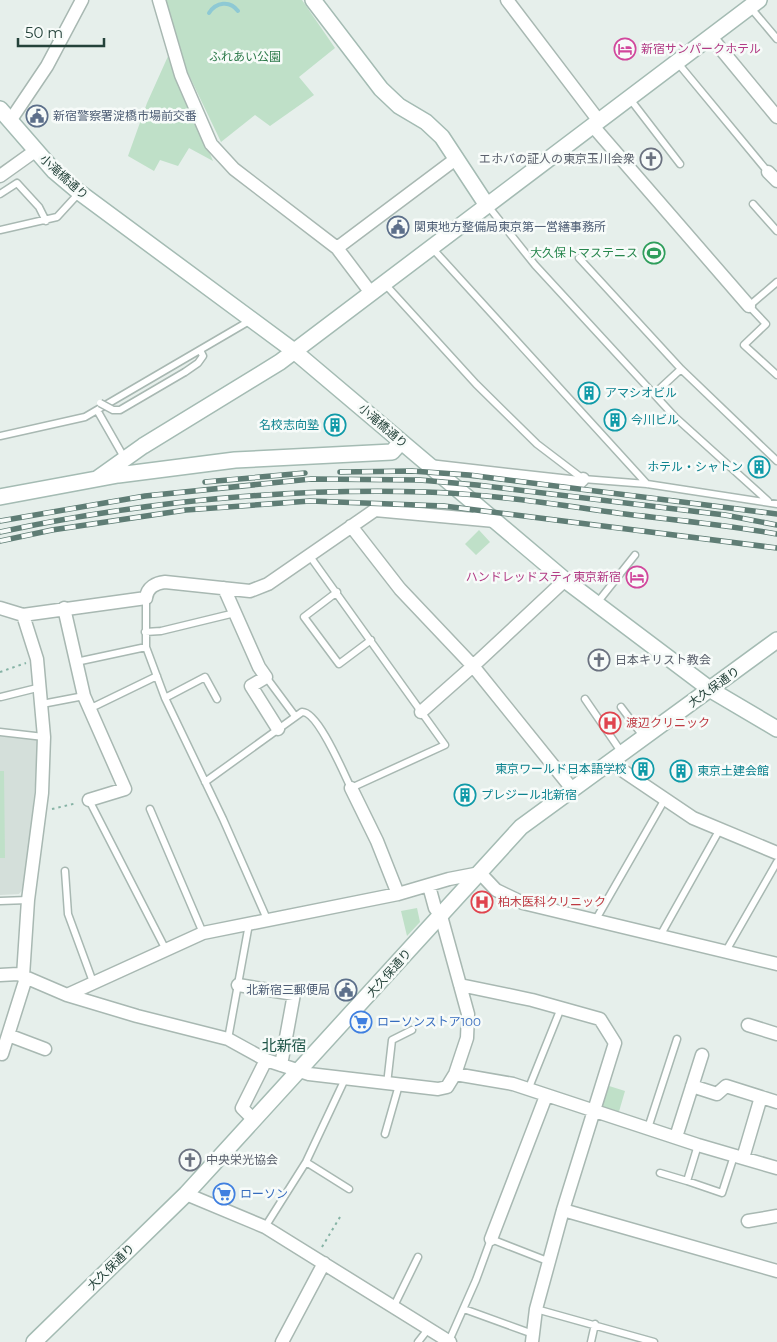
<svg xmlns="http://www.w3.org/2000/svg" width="777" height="1342" viewBox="0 0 777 1342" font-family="Montserrat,'Noto Sans JP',sans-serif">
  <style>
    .built { fill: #d4dfda }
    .green { fill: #bfe0c8 }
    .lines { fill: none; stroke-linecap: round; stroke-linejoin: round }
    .stream { stroke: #8ec9d4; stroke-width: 4 }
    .lane-casing { stroke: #a8b8b2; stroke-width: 9 }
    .street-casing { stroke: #a8b8b2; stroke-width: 15 }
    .secondary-casing { stroke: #a4bbb3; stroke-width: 18 }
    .path { stroke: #86b3a5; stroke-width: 2; stroke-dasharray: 2.5 4; stroke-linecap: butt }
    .lane { stroke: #fff; stroke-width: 6 }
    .street { stroke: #fff; stroke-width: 12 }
    .secondary { stroke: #fff; stroke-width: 15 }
    .rail-casing { stroke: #5f7d75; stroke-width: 5.5 }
    .rail { stroke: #f7fbf9; stroke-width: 4; stroke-dasharray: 11; stroke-linecap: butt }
    .lane-bridge-casing { stroke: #a8b8b2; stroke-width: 9; stroke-linecap: butt }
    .lane-bridge { stroke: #fff; stroke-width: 6 }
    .labels { text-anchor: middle; stroke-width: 5; stroke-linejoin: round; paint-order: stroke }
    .hotel-label { font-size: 12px; fill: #b23c85; stroke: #f7fbf9; text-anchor: start }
    .park-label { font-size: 12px; fill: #2d7a4b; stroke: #f7fbf9 }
    .service-label { font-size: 12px; fill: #4e5e75; stroke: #f7fbf9; text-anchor: start }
    .worship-label { font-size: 12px; fill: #5b616d; stroke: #f7fbf9; text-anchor: start }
    .street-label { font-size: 12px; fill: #24423a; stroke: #f7fbf9 }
    .leisure-label { font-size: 12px; fill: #27864d; stroke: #f7fbf9; text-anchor: end }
    .culture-label { font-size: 12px; fill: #0d838f; stroke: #f7fbf9; text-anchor: start }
    .health-label { font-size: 12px; fill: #be3a42; stroke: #f7fbf9; text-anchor: start }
    .shop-label { font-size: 12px; fill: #366cbe; stroke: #f7fbf9; text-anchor: start }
    .quarter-label { font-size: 15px; fill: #1f5548; stroke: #f7fbf9 }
  </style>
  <rect width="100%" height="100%" fill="#e6efeb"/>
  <path class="built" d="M 0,736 L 39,740 L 26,885 L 19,894 L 0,895 Z"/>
  <path class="green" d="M 166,0 L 302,0 L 335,48 L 299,77 L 314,95 L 270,126 L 255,115 L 221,142 L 187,71 Z
    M 169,54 L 213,161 L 189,148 L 178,166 L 160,160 L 154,171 L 128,156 L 147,103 Z
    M 479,530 L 490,542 L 476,555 L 465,544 Z
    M 0,771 L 4,771 L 5,858 L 0,858 Z
    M 417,908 L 420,922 L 407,936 L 401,911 Z
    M 606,1085 L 625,1091 L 618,1115 L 598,1108 Z"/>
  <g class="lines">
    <path class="stream" d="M 209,13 C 216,2 230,0 238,11"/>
    <g class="lane-casing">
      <path id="lane" d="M 750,7 L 777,39
        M 677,62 L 768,172
        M 630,99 L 680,164
        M 0,194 L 17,183 L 39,207 L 46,221
        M 753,204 L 777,231
        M 488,206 L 535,265 L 675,417 L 768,501
        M 0,230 L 57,217 L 79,193
        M 432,248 L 647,484
        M 579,258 L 681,369 L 777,461
        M 777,282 L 749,306 L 766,324 L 744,345 L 777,375
        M 384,283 L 476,384 L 537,444 L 583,479 L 647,484 L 777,504
        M 185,372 L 198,363 L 203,356 L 200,350
        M 654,394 L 681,369
        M 97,410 L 125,459
        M 0,436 L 85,417 L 251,320
        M 337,592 L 304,617 L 339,664 L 371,640
        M 146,598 L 146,647 L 165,698 L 223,819 L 267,919
        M 597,603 L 635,555
        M 145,632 L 161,631 L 235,613
        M 76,662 L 146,647
        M 266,677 L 295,716
        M 1,697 L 41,687
        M 165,698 L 205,677 L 217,699
        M 585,699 L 622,753
        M 42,704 L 84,696
        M 621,707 L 643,736
        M 89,709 L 157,676
        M 0,732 L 44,737
        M 205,782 L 302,712 C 318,711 344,774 351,788 L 445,745 L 309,555
        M 89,800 L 166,950
        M 150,809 L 203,933
        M 65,871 L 68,914 L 93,982
        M 0,901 L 28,900
        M 595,921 L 665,799
        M 660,936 L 720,829
        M 726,951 L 777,862
        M 228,1039 L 249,924
        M 387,1084 L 392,1040 L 412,1030
        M 528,1090 L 561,1008
        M 648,1128 L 677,1039
        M 385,1134 L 399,1085
        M 306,1162 L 349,1189
        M 660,1173 L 687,1181 L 698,1145
        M 687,1181 L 722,1193 L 734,1156
        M 265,1227 L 306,1162 L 345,1079
        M 393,1308 L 418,1257
        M 464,1309 L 533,1334
        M 536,1309 L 654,1342
        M 449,1341 L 476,1280 L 491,1239 L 550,1262
        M 418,1342 L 429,1328
        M 591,1342 L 595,1324"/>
    </g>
    <g class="street-casing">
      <path id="street" d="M 159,0 L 181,75 L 211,144 L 234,169 L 337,248 L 371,293
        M 507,0 L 599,121
        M 711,37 L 777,117
        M 10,121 L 47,66 L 82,0
        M 592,125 L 749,306
        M 768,172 L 777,181
        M 0,176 L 35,151
        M 337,248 L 457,158
        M 429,466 L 579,483 L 583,479
        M 351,526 L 400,589 L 473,666 L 573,790
        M 224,588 L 259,667 L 266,677 L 251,686 L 278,729
        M 0,608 L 23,615 L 146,598 C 147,587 156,583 165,582 L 250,591 L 268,584 L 375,510 L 495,521
        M 64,608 L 84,696 L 125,789 L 89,800
        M 421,712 L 473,666 L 565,580
        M 610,762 L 693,818 L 777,853
        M 351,788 L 377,841 L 398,894
        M 0,975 L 18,974 L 67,995 L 137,1016 L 228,1039 L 266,1060 L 309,1074 L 438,1089 L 447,1087 L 455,1074 L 467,1038 L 468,1014 L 441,916 L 435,908 L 429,886
        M 23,976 L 28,900 L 42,793 L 44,737 L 37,659 L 23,615
        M 238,985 L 294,994 L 281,1065
        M 460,985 L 532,1000 L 600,1019 L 615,1043 L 563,1210 L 536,1309 L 532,1342
        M 67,995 L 203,933 L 398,894 L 449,879 L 480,873 L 496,890 L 523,903 L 777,964
        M 748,1025 L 777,1034
        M 8,1035 L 45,1049
        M 2,1054 L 26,978
        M 455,1074 L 513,1084 L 698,1145 L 777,1168
        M 692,1086 L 717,1094 L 726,1086 L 777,1102
        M 254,1120 L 242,1108 L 266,1060
        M 676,1137 L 702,1055
        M 743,1158 L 761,1097
        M 186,1194 L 265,1227 L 450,1342
        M 563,1210 L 777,1271
        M 748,1221 L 777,1216
        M 491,1239 L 546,1096
        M 282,1342 L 324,1263"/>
    </g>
    <g class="secondary-casing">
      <path id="secondary" d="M 313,0 L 381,89 L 399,106 L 426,122 L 442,137 L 486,204
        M 0,109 L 54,171 L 79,192 L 294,351 L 565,580 L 711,690 L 777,729
        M 98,478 L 143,446 L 280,362 L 759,0
        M 0,497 L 118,475 L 235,460 L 392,452 L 401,442
        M 34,1342 L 186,1194 L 521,827 L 777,640"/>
    </g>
    <path class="path" d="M 0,672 L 26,663
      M 52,809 L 77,803
      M 322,1247 L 340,1217"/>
    <use href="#lane" class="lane"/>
    <use href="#street" class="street"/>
    <use href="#secondary" class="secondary"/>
    <g class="rail-casing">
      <path id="rail" d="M 340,472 L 412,471 L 469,475 L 777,514
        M 205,482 L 305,473
        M 0,521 L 145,496 L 311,479 L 420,480 L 477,485 L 725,515 L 777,525
        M 0,532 C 140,502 283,488 426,492 C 492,494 559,505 625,514 C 676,520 727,525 777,534
        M 0,541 L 52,530 L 186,510 L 310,501 L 444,506 L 777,548"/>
    </g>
    <use href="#rail" class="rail"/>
    <g class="lane-bridge-casing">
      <path id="lane-bridge" d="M 100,403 L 113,410 L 120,410 L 185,372"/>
    </g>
    <use href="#lane-bridge" class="lane-bridge"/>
  </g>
  <defs>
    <g id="hotel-ring" transform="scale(1.125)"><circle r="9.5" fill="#f7fbf9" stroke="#d1479c" stroke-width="1.5"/><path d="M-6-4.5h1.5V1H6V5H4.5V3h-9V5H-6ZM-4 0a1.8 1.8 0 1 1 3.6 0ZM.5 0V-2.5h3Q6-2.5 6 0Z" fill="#d1479c"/></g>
    <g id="civic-ring" transform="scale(1.125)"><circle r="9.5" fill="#f7fbf9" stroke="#5c6f8a" stroke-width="1.5"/><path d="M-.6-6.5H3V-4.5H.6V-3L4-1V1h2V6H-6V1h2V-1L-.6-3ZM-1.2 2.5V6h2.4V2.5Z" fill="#5c6f8a"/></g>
    <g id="church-ring" transform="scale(1.125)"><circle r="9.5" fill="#f7fbf9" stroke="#6b7280" stroke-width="1.5"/><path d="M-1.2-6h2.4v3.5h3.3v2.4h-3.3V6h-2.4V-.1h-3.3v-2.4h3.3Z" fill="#6b7280"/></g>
    <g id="stadium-ring" transform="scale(1.125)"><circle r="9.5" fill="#f7fbf9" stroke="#2e9e5b" stroke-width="1.5"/><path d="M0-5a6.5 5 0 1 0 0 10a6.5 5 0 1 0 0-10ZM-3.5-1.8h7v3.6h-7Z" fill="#2e9e5b"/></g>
    <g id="building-ring" transform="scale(1.125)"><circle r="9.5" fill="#f7fbf9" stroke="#0f9aa8" stroke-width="1.5"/><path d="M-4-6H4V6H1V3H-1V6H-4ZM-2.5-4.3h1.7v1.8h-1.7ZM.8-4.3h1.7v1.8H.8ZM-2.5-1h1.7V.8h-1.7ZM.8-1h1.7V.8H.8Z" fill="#0f9aa8"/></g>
    <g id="hospital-ring" transform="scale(1.125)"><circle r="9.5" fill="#f7fbf9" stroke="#e0444e" stroke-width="1.5"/><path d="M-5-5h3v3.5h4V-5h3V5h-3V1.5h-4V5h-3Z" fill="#e0444e"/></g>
    <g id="supermarket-ring" transform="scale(1.125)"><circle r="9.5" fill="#f7fbf9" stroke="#3f7fe0" stroke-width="1.5"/><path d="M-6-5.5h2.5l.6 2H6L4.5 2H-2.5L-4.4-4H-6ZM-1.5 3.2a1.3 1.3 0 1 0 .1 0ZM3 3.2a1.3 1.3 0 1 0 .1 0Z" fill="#3f7fe0"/></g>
  </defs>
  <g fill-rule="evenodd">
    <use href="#hotel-ring" x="625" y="49"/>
    <use href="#civic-ring" x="37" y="116"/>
    <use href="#church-ring" x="651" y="159"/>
    <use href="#civic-ring" x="398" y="227"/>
    <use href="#stadium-ring" x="654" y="253"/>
    <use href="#building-ring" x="589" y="393"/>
    <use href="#building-ring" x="615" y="420"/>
    <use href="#building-ring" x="335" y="425"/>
    <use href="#building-ring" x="759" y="467"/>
    <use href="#hotel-ring" x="637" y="577"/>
    <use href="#church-ring" x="599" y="660"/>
    <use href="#hospital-ring" x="610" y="723"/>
    <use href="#building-ring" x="643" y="769"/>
    <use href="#building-ring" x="681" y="771"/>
    <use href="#building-ring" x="465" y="795"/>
    <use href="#hospital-ring" x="482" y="902"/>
    <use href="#civic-ring" x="346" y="990"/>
    <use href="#supermarket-ring" x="361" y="1022"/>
    <use href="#church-ring" x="190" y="1160"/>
    <use href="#supermarket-ring" x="224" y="1194"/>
  </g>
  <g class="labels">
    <g class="hotel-label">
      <text x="641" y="53">新宿サンパークホテル</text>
      <text x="621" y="581" text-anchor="end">ハンドレッドスティ東京新宿</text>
    </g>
    <g class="park-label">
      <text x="245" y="61">ふれあい公園</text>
    </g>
    <g class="service-label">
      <text x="53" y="120">新宿警察署淀橋市場前交番</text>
      <text x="414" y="231">関東地方整備局東京第一営繕事務所</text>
      <text x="330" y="994" text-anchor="end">北新宿三郵便局</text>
    </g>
    <g class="worship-label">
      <text x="635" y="163" text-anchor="end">エホバの証人の東京玉川会衆</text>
      <text x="615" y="664">日本キリスト教会</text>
      <text x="206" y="1164">中央栄光協会</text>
    </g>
    <g class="street-label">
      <text transform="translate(64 177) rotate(42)" y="4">小滝橋通り</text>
      <text transform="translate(383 426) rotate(41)" y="4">小滝橋通り</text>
      <text transform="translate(714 687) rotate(-36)" y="4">大久保通り</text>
      <text transform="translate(389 973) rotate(-48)" y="4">大久保通り</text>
      <text transform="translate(111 1267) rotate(-44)" y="4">大久保通り</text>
    </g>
    <g class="leisure-label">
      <text x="638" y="257">大久保トマステニス</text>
    </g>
    <g class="culture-label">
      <text x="605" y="397">アマシオビル</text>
      <text x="631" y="424">今川ビル</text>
      <text x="319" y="429" text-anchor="end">名校志向塾</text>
      <text x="743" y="471" text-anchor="end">ホテル・シャトン</text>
      <text x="627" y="773" text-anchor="end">東京ワールド日本語学校</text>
      <text x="697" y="775">東京土建会館</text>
      <text x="481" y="799">プレジール北新宿</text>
    </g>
    <g class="health-label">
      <text x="626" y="727">渡辺クリニック</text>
      <text x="498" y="906">柏木医科クリニック</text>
    </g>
    <g class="shop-label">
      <text x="377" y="1026">ローソンストア100</text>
      <text x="240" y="1198">ローソン</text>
    </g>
    <g class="quarter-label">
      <text x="284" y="1051">北新宿</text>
    </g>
  </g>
  <path d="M18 38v8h86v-8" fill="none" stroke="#24423a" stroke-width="2.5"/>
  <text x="25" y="38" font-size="15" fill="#24423a" stroke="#f7fbf9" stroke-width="4" paint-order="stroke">50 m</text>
</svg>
